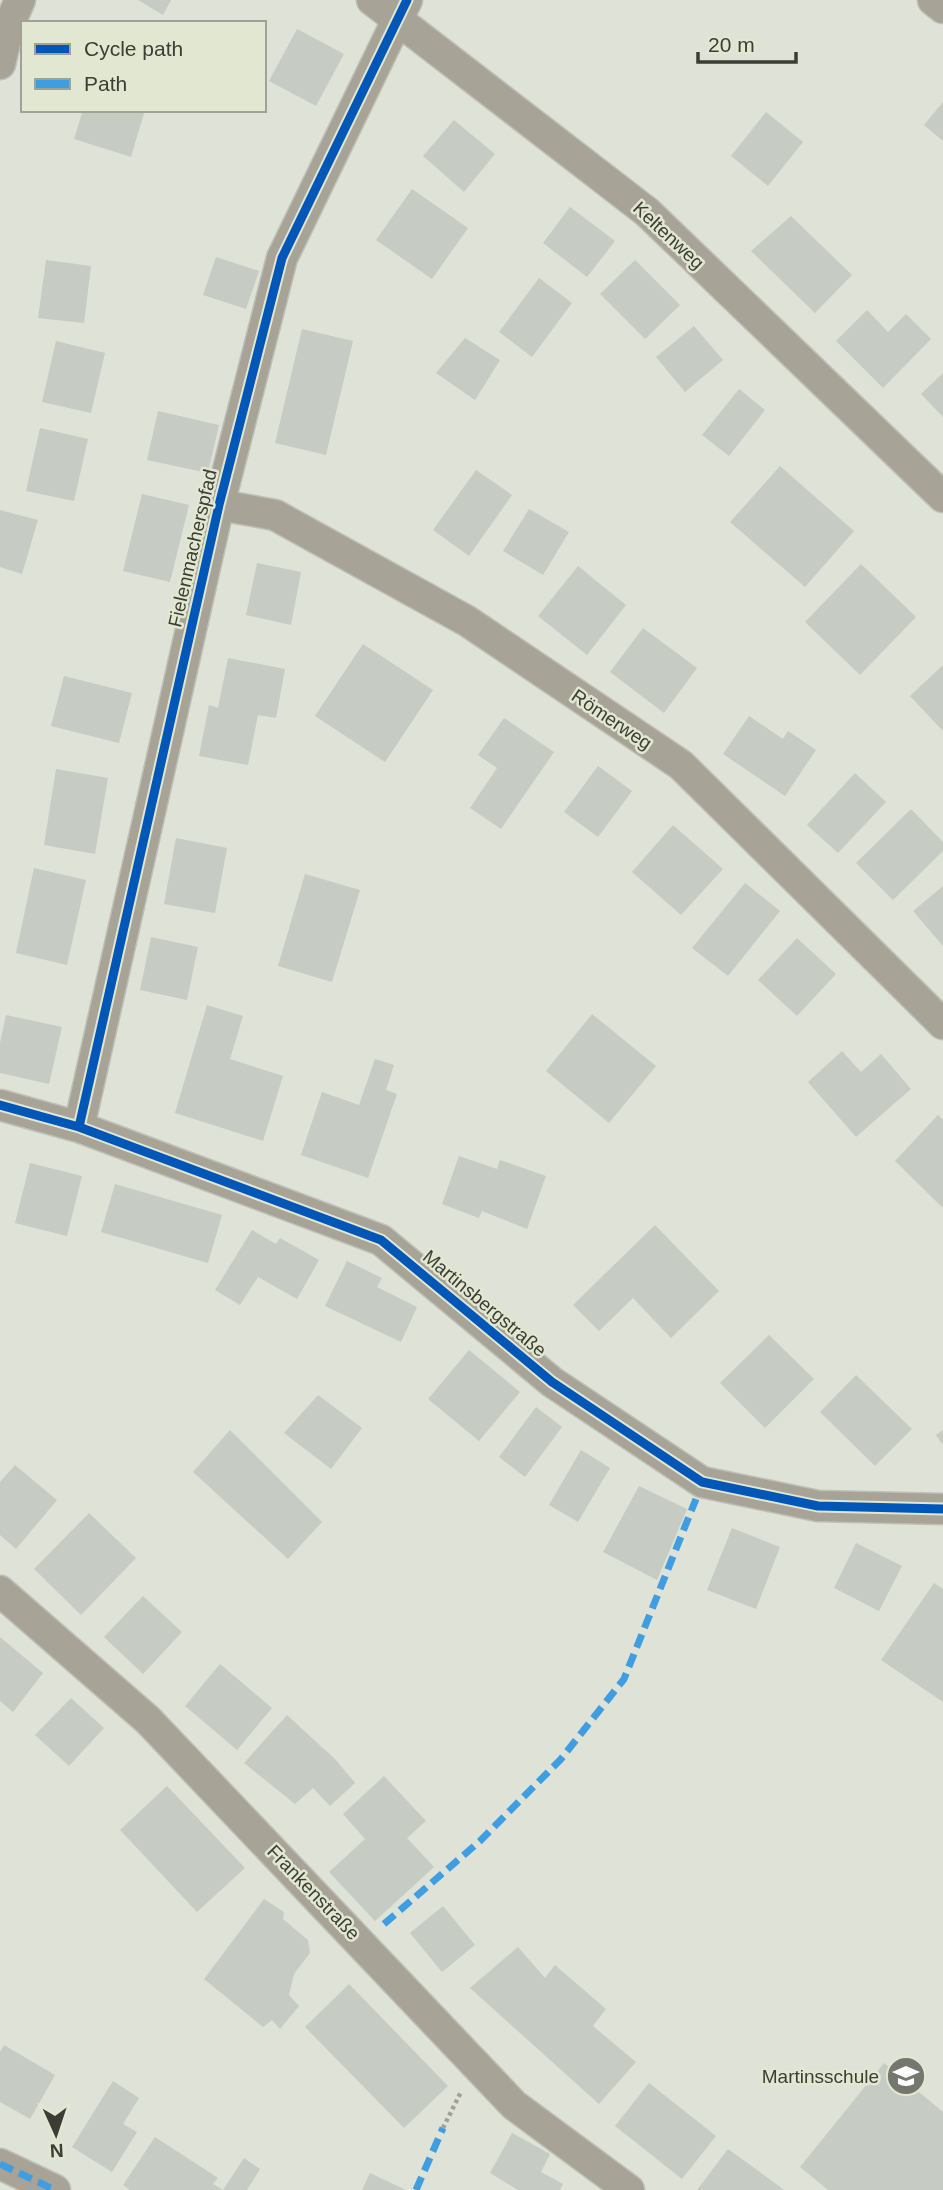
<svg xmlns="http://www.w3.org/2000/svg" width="943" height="2190" viewBox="0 0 943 2190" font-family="Helvetica,sans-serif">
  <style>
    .building { fill: #c6cbc3 }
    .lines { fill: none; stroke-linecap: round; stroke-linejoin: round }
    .minor-casing { stroke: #bec0b7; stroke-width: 33 }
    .path { stroke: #a3a196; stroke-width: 4.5; stroke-dasharray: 3.5 3.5; stroke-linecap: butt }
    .minor { stroke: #a7a396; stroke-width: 30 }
    .quiet { stroke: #3f9ee2; stroke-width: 7; stroke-dasharray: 14 7; stroke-linecap: butt }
    .cycleway-casing { stroke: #e2e7d2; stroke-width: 13 }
    .cycleway { stroke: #0057b8; stroke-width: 9 }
    .labels { text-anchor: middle; stroke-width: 5; stroke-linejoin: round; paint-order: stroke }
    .street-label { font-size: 19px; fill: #3c3e35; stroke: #e2e7d2 }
    .poi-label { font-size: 19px; fill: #3c3e35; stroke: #e2e7d2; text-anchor: end }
  </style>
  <rect width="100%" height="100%" fill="#dfe2d7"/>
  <path class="building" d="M 138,0 L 171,0 L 163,15 Z
    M 297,29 L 344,54 L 316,106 L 269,81 Z
    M 943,102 L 943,141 L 924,125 Z
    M 83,110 L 145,110 L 131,157 L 74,139 Z
    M 766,112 L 803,142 L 768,186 L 731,156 Z
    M 454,120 L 495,154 L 464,192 L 423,156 Z
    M 412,189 L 468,228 L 432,279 L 376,240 Z
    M 570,207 L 615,241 L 587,277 L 543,243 Z
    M 791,216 L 852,275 L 815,313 L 751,251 Z
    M 216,257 L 259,271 L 246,309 L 203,295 Z
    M 46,260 L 91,266 L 84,323 L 38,318 Z
    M 635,260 L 680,305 L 645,339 L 600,294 Z
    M 539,278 L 572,303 L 532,357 L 499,332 Z
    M 867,310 L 888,332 L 906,314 L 931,339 L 883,388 L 836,341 Z
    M 694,326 L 723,360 L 685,392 L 656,357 Z
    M 302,329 L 353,341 L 326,455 L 275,443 Z
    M 465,338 L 500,360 L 475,400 L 436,373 Z
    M 56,341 L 105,353 L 91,413 L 42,402 Z
    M 943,373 L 943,417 L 921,394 Z
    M 739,389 L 765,410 L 729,456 L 702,435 Z
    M 158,411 L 219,425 L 208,473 L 147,460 Z
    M 40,428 L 88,439 L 74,501 L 26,491 Z
    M 780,466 L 854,531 L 805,587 L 730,522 Z
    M 476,470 L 512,495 L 469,556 L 433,530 Z
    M 142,494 L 189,505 L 170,582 L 123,571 Z
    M 529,509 L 569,532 L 543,575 L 503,551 Z
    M 0,510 L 38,520 L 22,574 L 0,567 Z
    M 257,563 L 301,572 L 291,625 L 246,615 Z
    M 861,564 L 916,617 L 860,675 L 805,622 Z
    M 578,566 L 626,605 L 587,655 L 538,616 Z
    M 643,628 L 697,668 L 664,713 L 610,672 Z
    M 363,644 L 433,690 L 385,762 L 315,716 Z
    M 228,658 L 285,669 L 276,718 L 258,715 L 248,765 L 199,756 L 209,705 L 218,708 Z
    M 943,665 L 943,731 L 910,696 Z
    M 64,676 L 132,693 L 119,743 L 51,726 Z
    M 749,716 L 783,739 L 788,731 L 816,750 L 785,796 L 723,754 Z
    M 504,718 L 554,752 L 501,829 L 470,808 L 497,768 L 478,755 Z
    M 598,766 L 632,791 L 598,837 L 564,812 Z
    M 56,769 L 108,778 L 95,854 L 44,845 Z
    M 855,773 L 886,802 L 838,853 L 807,825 Z
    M 911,809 L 943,842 L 943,851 L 893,900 L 856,863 Z
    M 673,825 L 723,869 L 681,915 L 632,872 Z
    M 176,838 L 227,848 L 215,913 L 164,904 Z
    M 34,868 L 86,880 L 67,965 L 16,953 Z
    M 305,874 L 360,890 L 332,982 L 278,966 Z
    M 745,883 L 780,911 L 728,976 L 692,948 Z
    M 943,886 L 943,946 L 913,911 Z
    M 151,937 L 198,947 L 187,1000 L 140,990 Z
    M 797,938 L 836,974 L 797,1016 L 758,980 Z
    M 207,1005 L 243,1016 L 230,1059 L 283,1076 L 263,1141 L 175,1113 Z
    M 592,1014 L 656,1066 L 609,1123 L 546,1071 Z
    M 6,1015 L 62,1027 L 49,1084 L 0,1073 L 0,1043 Z
    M 842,1051 L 861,1072 L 881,1054 L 911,1089 L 856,1137 L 808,1082 Z
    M 375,1059 L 394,1065 L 386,1090 L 397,1094 L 368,1178 L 301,1155 L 322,1092 L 359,1105 Z
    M 938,1115 L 943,1120 L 943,1208 L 895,1161 Z
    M 459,1156 L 497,1169 L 500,1160 L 546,1176 L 527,1229 L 482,1211 L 479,1218 L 442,1204 Z
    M 30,1163 L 82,1176 L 67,1236 L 15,1223 Z
    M 115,1184 L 222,1215 L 208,1263 L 101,1232 Z
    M 655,1225 L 719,1291 L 671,1338 L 633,1298 L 599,1331 L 573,1305 Z
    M 252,1230 L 276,1244 L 280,1238 L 319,1260 L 297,1299 L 258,1277 L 240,1305 L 215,1290 Z
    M 347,1261 L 382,1278 L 377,1287 L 417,1307 L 401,1342 L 325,1306 Z
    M 769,1335 L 814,1379 L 765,1428 L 720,1383 Z
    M 469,1350 L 520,1392 L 479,1441 L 428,1399 Z
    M 856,1375 L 912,1429 L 875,1466 L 820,1412 Z
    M 318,1395 L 362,1428 L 331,1469 L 284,1433 Z
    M 536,1407 L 562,1427 L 525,1477 L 499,1457 Z
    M 230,1430 L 322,1522 L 288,1559 L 193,1472 Z
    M 943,1430 L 943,1445 L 936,1435 Z
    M 581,1450 L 610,1468 L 578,1522 L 549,1505 Z
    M 15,1465 L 57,1500 L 16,1549 L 0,1535 L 0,1482 Z
    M 639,1486 L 687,1509 L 657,1580 L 603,1552 Z
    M 89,1513 L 136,1558 L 81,1615 L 34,1569 Z
    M 732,1528 L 780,1547 L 756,1609 L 707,1590 Z
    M 856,1543 L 902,1566 L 879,1611 L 834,1588 Z
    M 934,1583 L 943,1589 L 943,1702 L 881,1660 Z
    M 143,1596 L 182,1632 L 143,1674 L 104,1637 Z
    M 0,1637 L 43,1673 L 13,1712 L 0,1701 Z
    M 220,1664 L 272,1708 L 237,1750 L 185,1706 Z
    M 71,1698 L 104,1728 L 69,1766 L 35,1735 Z
    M 287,1715 L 336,1760 L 355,1783 L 330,1806 L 313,1788 L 295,1804 L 244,1763 Z
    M 384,1776 L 426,1821 L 407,1838 L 434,1867 L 375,1921 L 329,1872 L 365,1839 L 343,1814 Z
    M 167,1786 L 245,1868 L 197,1912 L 120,1830 Z
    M 264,1899 L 284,1912 L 283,1919 L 308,1940 L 310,1953 L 294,1974 L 289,1995 L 299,2006 L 280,2029 L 272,2020 L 263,2027 L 204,1979 Z
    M 443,1906 L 475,1945 L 442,1972 L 410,1933 Z
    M 518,1947 L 545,1978 L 555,1965 L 606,2009 L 593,2026 L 636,2062 L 599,2104 L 470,1988 Z
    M 349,1984 L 448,2086 L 404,2128 L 305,2027 Z
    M 4,2045 L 55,2075 L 30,2119 L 0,2102 L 0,2052 Z
    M 884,2063 L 943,2112 L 943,2190 L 828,2190 L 800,2167 Z
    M 113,2081 L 139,2098 L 123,2124 L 137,2132 L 112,2172 L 72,2147 Z
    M 649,2083 L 716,2136 L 682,2179 L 615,2126 Z
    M 512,2133 L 550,2154 L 541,2172 L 563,2184 L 560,2190 L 518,2190 L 490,2173 Z
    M 155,2137 L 218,2178 L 213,2184 L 223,2190 L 244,2158 L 260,2169 L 247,2190 L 130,2190 L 123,2185 Z
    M 728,2149 L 768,2178 L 784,2190 L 697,2190 Z
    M 370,2173 L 406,2190 L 362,2190 Z"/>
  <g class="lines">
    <g class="minor-casing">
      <path id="minor" d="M 372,0 L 647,212 L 943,497
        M 933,0 L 943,8
        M 0,64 L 9,25 L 20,0
        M 219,505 L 275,515 L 467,621 L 681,765 L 943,1024
        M 0,1105 L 79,1127 L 381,1240 L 552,1382 L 702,1482 L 818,1506 L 943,1509
        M 79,1127 L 219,505 L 282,258 L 407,0
        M 0,1591 L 148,1720 L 514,2105 L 629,2190
        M 0,2164 L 55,2190"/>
    </g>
    <path class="path" d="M 443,2128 L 461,2092"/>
    <use href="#minor" class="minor"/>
    <path class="quiet" d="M 384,1924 L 480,1841 L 561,1759 L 624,1679 L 696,1499
      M 0,2164 L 55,2190
      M 416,2190 L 443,2128"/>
    <g class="cycleway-casing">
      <path id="cycleway" d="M 0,1105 L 79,1127 L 381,1240 L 552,1382 L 702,1482 L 818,1506 L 943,1509
        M 79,1127 L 219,505 L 282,258 L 407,0"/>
    </g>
    <use href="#cycleway" class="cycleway"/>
  </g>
  <defs>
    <g id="school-disc" transform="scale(2.0125)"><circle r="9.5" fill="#75776e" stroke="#e2e7d2"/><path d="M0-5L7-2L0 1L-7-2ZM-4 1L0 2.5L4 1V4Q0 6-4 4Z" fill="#fff"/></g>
  </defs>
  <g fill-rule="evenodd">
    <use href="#school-disc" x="906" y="2076"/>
  </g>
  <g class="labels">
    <g class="street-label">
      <text transform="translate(669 235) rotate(43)" y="7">Keltenweg</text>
      <text transform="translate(192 548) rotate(-77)" y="7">Fielenmacherspfad</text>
      <text transform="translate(612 719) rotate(34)" y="7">Römerweg</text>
      <text transform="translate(485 1303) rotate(40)" y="7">Martinsbergstraße</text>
      <text transform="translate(314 1892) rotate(46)" y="7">Frankenstraße</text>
    </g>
    <g class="poi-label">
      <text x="879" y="2083">Martinsschule</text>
    </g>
  </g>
  <rect x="21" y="21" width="245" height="91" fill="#e2e7d2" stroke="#a0a393" stroke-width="2"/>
  <rect x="35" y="44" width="35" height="10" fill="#0057b8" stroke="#a0a393" stroke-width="2"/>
  <text x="84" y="56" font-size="21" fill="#3c3e35">Cycle path</text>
  <rect x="35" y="79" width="35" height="10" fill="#3f9ee2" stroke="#a0a393" stroke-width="2"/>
  <text x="84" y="91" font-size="21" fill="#3c3e35">Path</text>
  <g transform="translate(56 2134) rotate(177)" stroke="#e2e7d2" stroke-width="5" paint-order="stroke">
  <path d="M0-5L12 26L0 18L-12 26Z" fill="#3c3e35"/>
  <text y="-10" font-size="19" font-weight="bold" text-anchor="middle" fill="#3c3e35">N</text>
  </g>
  <path d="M698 52v10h98v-10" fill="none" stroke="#3c3e35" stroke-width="3.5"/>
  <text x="708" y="52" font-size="21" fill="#3c3e35" stroke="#e2e7d2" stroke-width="5" paint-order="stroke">20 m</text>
</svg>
